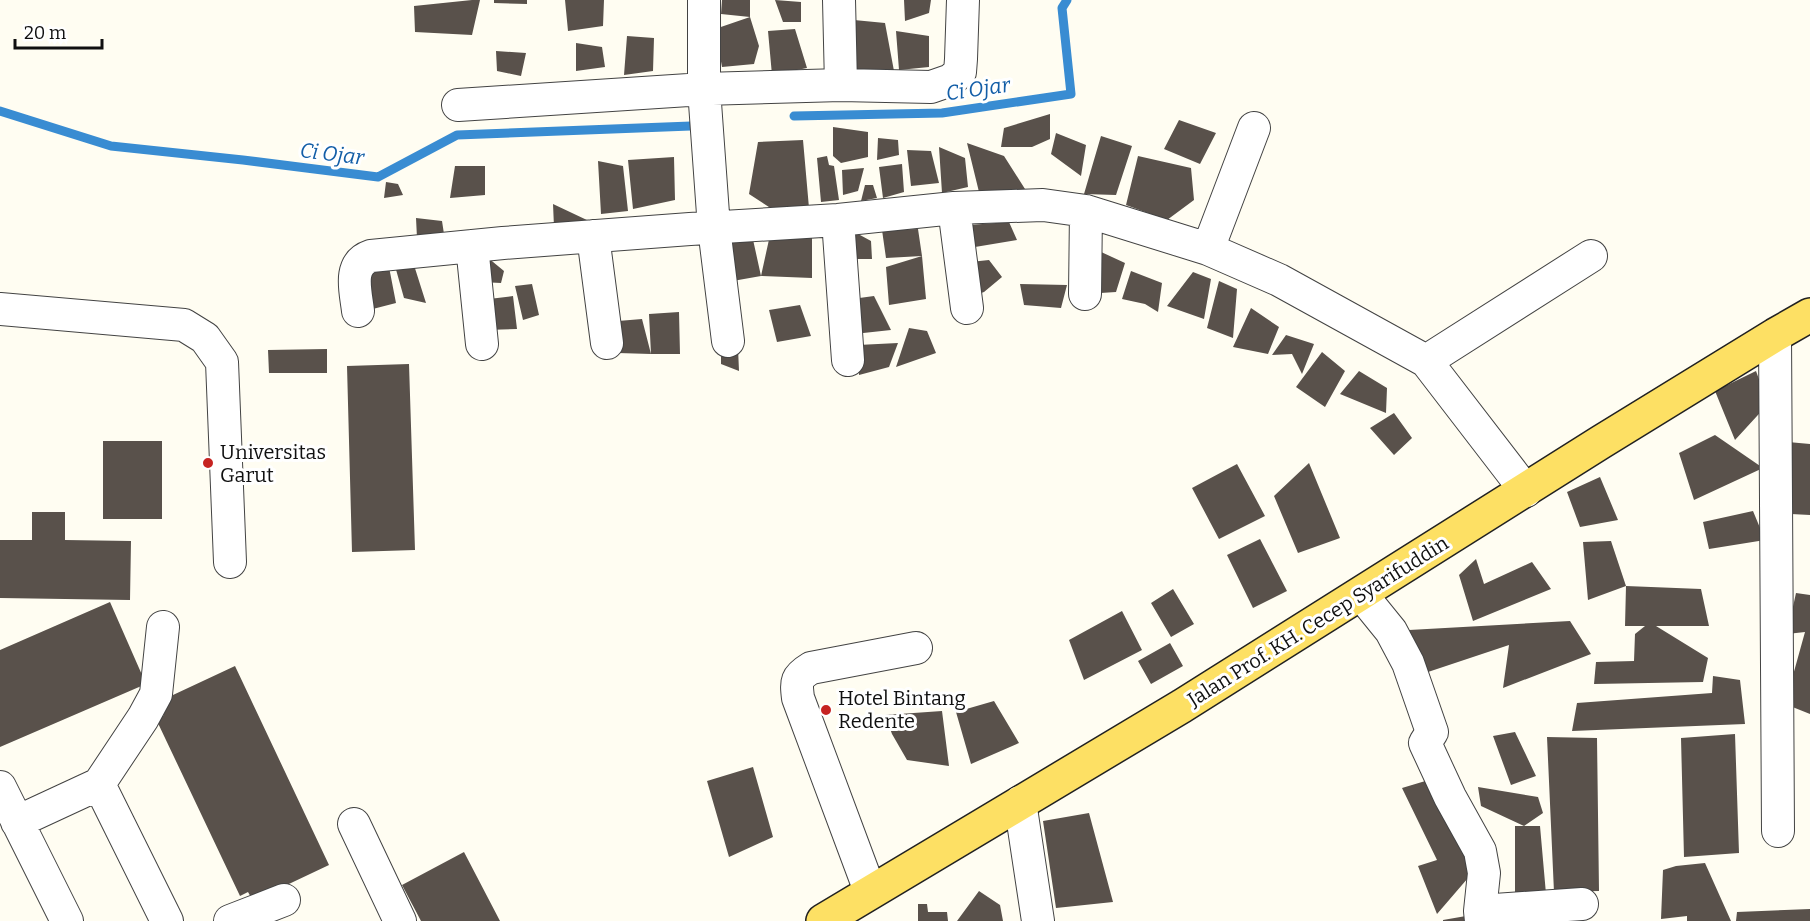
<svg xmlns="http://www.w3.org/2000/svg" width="1810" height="921" viewBox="0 0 1810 921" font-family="Bitter,serif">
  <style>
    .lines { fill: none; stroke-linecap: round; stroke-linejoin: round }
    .stream { stroke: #398cd2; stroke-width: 9 }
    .building { fill: #59514b }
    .minor-casing { stroke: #434343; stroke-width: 34 }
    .major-casing { stroke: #212121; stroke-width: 36 }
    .minor { stroke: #fff; stroke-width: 32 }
    .major { stroke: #fde064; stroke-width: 33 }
    .poi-dot { fill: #c62321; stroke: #fff; stroke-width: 2 }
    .labels { text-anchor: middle; stroke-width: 6; stroke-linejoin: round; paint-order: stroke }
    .poi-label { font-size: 20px; fill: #101010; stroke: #fff; text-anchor: start }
    .street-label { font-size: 20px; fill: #101010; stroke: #fff }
    .water-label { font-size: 21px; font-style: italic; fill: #135ea7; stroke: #fff }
  </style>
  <rect width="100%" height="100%" fill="#fffdf2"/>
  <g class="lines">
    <path class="stream" d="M 0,111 L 111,146 L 243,160 L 378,177 L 457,135 L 691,126
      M 794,116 L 942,113 L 1071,94 L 1062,8 L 1067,0"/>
  </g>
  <path class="building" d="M 472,0 L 480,0 L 472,35 L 415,32 L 414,6 Z
    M 494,0 L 527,0 L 527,4 L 494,3 Z
    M 565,0 L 604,0 L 603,26 L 568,31 Z
    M 722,0 L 750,0 L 750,17 L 721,14 Z
    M 775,0 L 801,2 L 801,22 L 783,22 Z
    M 904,0 L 931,0 L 929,13 L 905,21 Z
    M 750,17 L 759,46 L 754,64 L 722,67 L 715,29 Z
    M 854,20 L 885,23 L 894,71 L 852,72 Z
    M 795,29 L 807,68 L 772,75 L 768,31 Z
    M 896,31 L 929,36 L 929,67 L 899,70 Z
    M 627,36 L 654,38 L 653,71 L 624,75 Z
    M 576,43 L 602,47 L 605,67 L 576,71 Z
    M 496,51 L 526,53 L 521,76 L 497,71 Z
    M 1050,114 L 1050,139 L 1032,147 L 1001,147 L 1004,128 Z
    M 1179,120 L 1216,133 L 1200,164 L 1164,149 Z
    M 833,127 L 868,132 L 868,157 L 841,163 L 833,156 Z
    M 1056,133 L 1086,145 L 1081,176 L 1051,154 Z
    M 1101,136 L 1132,146 L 1116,195 L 1084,194 Z
    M 878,138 L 898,140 L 899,155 L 877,160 Z
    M 803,140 L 809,208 L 772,209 L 749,194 L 758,142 Z
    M 967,143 L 1004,156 L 1025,189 L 979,192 Z
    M 939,147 L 965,158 L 968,187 L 942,193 Z
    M 907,150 L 931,151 L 939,183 L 911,186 Z
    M 827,156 L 829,165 L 834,166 L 839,200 L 821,202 L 817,158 Z
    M 1138,156 L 1191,168 L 1194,200 L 1167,220 L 1126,205 Z
    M 674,157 L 675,200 L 633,209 L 628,160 Z
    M 598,161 L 623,166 L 628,211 L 601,214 Z
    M 902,164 L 904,192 L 883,198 L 879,167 Z
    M 455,166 L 485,166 L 485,195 L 450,198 Z
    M 864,168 L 858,191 L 843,195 L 842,170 Z
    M 386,182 L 398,184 L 403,195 L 384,198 Z
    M 865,185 L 873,185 L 877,198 L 861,201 Z
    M 553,204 L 589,221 L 554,227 Z
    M 416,218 L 442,221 L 444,234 L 417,238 Z
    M 1009,222 L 1017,240 L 975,247 L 969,225 Z
    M 849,229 L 871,241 L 872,259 L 849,259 Z
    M 918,229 L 922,256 L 886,258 L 882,230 Z
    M 812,232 L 812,278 L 761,276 L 770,235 Z
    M 724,234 L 752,235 L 761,276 L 727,282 Z
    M 1099,251 L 1125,263 L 1116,292 L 1085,294 Z
    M 922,256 L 926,299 L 889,305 L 886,267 Z
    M 487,257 L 504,271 L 501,283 L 481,282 Z
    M 989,260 L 1002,277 L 984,292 L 973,296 L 961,263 Z
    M 413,262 L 426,303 L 404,298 L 395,266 Z
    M 389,267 L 396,303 L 365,311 L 364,268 Z
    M 1131,271 L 1162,283 L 1158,312 L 1145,304 L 1122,299 Z
    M 1193,272 L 1211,279 L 1204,319 L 1167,306 Z
    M 1219,281 L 1237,289 L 1233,338 L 1207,328 Z
    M 532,284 L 539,315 L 523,320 L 515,286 Z
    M 1020,284 L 1067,285 L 1061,308 L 1024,305 Z
    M 513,296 L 517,329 L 485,330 L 489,299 Z
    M 874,296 L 891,330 L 854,334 L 852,299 Z
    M 800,305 L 811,336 L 777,342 L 769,310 Z
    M 1251,308 L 1279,327 L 1268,354 L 1233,347 Z
    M 679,312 L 680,354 L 651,354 L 649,314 Z
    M 642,319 L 651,354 L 618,353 L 618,321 Z
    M 909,328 L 927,331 L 936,353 L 896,367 Z
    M 1286,335 L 1314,344 L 1302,374 L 1292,354 L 1272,355 Z
    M 898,343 L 889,367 L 859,375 L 858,345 Z
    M 721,345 L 738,348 L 739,371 L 721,364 Z
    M 327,349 L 327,373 L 269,373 L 268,350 Z
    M 1322,352 L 1345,371 L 1325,407 L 1296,387 Z
    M 409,364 L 415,550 L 352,552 L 347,366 Z
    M 1359,371 L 1387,388 L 1386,413 L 1340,394 Z
    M 1756,371 L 1768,404 L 1735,440 L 1715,391 Z
    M 1394,413 L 1412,438 L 1394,455 L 1370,428 Z
    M 1715,435 L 1763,468 L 1694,500 L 1679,453 Z
    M 103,441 L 162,441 L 162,519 L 103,519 Z
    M 1788,442 L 1810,444 L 1810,515 L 1791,514 Z
    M 1309,463 L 1340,538 L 1298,553 L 1274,496 Z
    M 1237,464 L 1265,516 L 1219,539 L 1192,488 Z
    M 1600,477 L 1618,520 L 1580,527 L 1567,492 Z
    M 1753,511 L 1765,540 L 1709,549 L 1703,522 Z
    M 32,512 L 65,512 L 65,540 L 131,541 L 130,600 L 0,598 L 0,540 L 32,540 Z
    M 1260,539 L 1287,591 L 1253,608 L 1227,555 Z
    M 1611,541 L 1626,586 L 1701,589 L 1709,626 L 1656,626 L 1708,658 L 1703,682 L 1594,684 L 1596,662 L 1634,661 L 1635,634 L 1645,626 L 1625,626 L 1626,586 L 1588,600 L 1583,542 Z
    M 1476,559 L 1484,584 L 1532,562 L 1551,589 L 1473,621 L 1459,575 Z
    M 1173,589 L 1194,624 L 1171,637 L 1151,603 Z
    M 1796,593 L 1810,595 L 1810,714 L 1785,704 L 1805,632 L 1787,634 Z
    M 110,602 L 146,684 L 0,747 L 0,650 Z
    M 1122,611 L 1142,650 L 1084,680 L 1069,640 Z
    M 1570,621 L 1591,654 L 1503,688 L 1509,645 L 1425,673 L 1391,631 Z
    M 1170,643 L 1183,666 L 1151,684 L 1138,661 Z
    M 235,666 L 329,865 L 253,901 L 248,892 L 240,896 L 156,719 L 164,715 L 158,702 Z
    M 1713,676 L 1740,680 L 1745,724 L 1572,731 L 1577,703 L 1712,693 Z
    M 994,701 L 1019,743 L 971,764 L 956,712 Z
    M 942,711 L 949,766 L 907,760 L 892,734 L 885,715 Z
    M 1515,732 L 1536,776 L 1511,785 L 1493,736 Z
    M 1735,734 L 1739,853 L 1684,857 L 1681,738 Z
    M 1547,737 L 1597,738 L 1599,891 L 1554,892 Z
    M 753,767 L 773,837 L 729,857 L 707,781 Z
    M 1432,779 L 1463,838 L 1468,878 L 1437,914 L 1418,866 L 1437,860 L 1402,788 Z
    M 1478,787 L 1538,797 L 1543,813 L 1524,826 L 1540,826 L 1546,894 L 1515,893 L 1515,826 L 1524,826 L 1481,806 Z
    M 1089,813 L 1113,902 L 1056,908 L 1043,821 Z
    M 464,852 L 500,921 L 421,921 L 402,885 Z
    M 1705,863 L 1731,921 L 1687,921 L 1687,916 L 1661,919 L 1663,870 L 1676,866 Z
    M 979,891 L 1000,905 L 1003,921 L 957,921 Z
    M 918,904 L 927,904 L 928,912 L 947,912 L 948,921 L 918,921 Z
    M 1810,909 L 1810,921 L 1736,921 L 1737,912 Z
    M 1466,916 L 1467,921 L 1443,921 L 1443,920 Z"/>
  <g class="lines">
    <g class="minor-casing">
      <path id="minor" d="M 704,0 L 704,89 L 714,228 L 728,341
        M 839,0 L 841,85
        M 458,105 L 704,89 L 841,85 L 931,87 L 951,80 L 960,72 L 961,59 L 963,0
        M 954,208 L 967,308
        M 838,220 L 848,360
        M 593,236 L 607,343
        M 472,246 L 482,344
        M 1208,249 L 1254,128
        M 1085,294 L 1086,211
        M 0,309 L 184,325 L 205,338 L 222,362 L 230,562
        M 358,311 C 356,292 347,264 371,256 L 503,243 L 690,229 L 838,220 L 954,208 L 1043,205 L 1086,211 L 1208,249 L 1279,280 L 1426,361 L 1526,491
        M 1775,335 L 1778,831
        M 1426,361 L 1591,256
        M 1361,594 L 1391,631 L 1408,663 L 1432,732 L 1425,743 L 1450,797 L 1480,851 L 1484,873 L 1480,911 L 1481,921
        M 99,784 L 143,718 L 156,694 L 163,627
        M 0,787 L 67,921
        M 1020,802 L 1038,921
        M 17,822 L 99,784 L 167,921
        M 354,824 L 400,921
        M 870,891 L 798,698 C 796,681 796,677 811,668 L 916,648
        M 1480,911 L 1582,904
        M 230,921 L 284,900"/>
    </g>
    <g class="major-casing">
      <path id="major" d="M 823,921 L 1182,706 L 1601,442 L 1775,335 L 1810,315"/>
    </g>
    <use href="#minor" class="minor"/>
    <use href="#major" class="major"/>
  </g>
  <g class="poi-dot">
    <circle cx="208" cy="463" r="6"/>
    <circle cx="826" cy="710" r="6"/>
  </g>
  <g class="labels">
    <g class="poi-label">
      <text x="220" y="459">Universitas<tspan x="220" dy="23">Garut</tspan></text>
      <text x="838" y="705">Hotel Bintang<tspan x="838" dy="23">Redente</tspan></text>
    </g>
    <g class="street-label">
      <text transform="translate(1318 621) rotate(-32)" y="7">Jalan Prof. KH. Cecep Syarifuddin</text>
    </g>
    <g class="water-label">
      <text transform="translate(978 89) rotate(-8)" y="7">Ci Ojar</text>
      <text transform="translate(332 154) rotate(7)" y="7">Ci Ojar</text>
    </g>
  </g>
  <path d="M15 39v9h87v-9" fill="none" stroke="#101010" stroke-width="3"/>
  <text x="24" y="39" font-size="18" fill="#101010" stroke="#ffffff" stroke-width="4.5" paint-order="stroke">20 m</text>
</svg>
